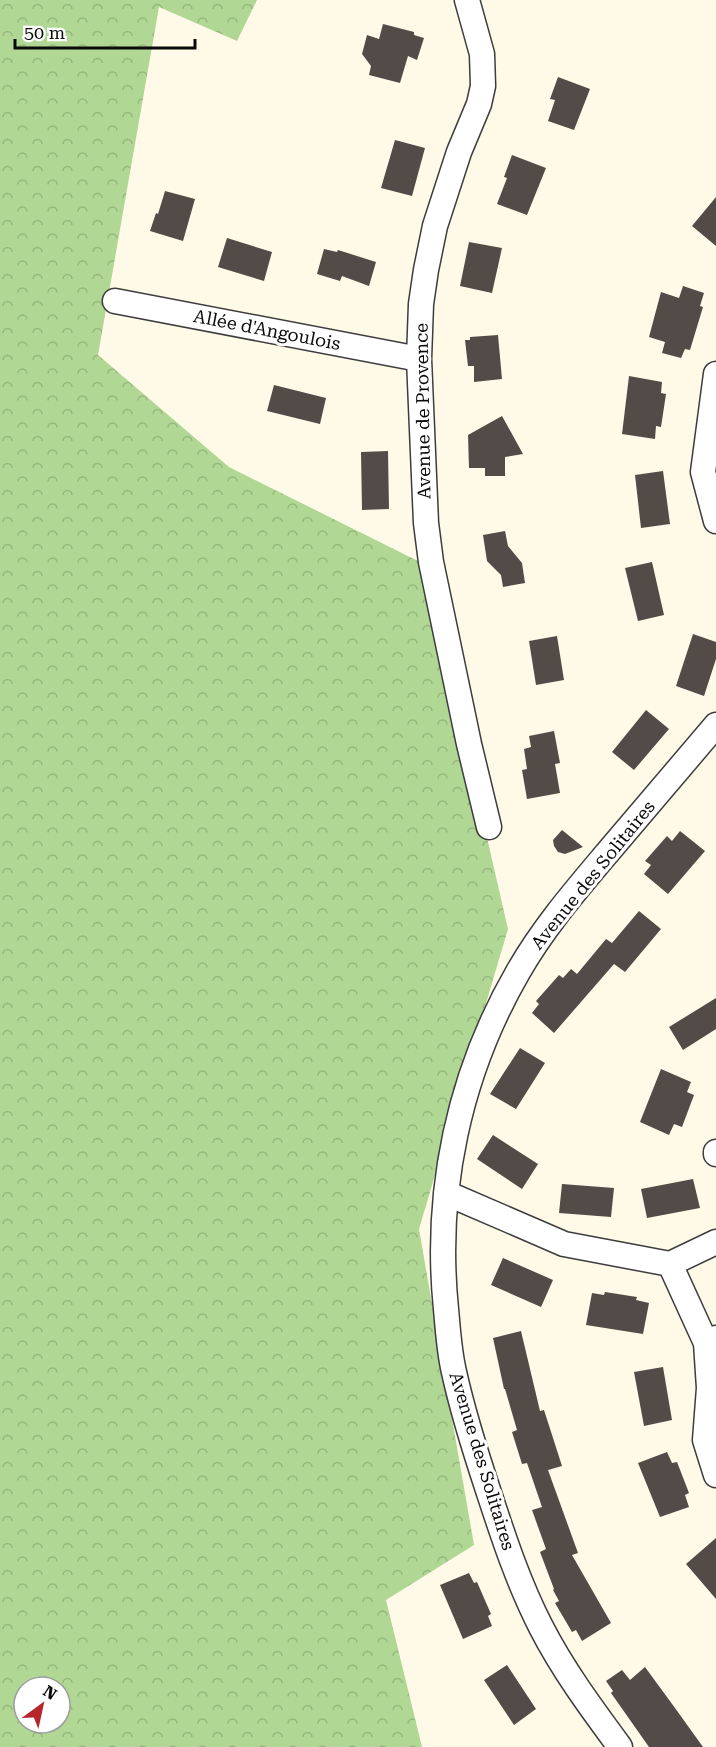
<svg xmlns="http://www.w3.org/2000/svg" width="716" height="1747" viewBox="0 0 716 1747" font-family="'Roboto Serif',serif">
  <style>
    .forest { fill: url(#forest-crowns); fill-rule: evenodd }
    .building { fill: #524b47 }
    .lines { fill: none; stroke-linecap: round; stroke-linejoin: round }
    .minor-casing { stroke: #3d3d3d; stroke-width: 27 }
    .minor { stroke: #fff; stroke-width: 24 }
    .labels { text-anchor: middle; stroke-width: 6; stroke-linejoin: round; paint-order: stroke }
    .street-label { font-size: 18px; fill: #0a0a0a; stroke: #fff }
  </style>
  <defs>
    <pattern id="forest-crowns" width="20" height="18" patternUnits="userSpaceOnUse" patternTransform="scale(1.5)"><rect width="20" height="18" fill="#b0d793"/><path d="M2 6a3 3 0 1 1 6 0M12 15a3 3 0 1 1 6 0" fill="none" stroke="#96b77d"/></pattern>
  </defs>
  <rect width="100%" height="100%" fill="#fefae7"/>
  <path class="forest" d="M 0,0 L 257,0 L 237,41 L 159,7 L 98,355 L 229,467 L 424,564 L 508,929 L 419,1229 L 474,1545 L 386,1600 L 422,1747 L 0,1747 ZM 24,1687 L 60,1687 L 60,1723 L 24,1723 Z"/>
  <path class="building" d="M 383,24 L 414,32 L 414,35 L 424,38 L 417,60 L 408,56 L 400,83 L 369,75 L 371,66 L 362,54 L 367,35 L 379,39 Z
    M 558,77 L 590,89 L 574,130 L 548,121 L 555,100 L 550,99 Z
    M 395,140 L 425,148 L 412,196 L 381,188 Z
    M 512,155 L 546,168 L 527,215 L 497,204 L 507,178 L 504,177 Z
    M 165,191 L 195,199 L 183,241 L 150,231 L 156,213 L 158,214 Z
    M 716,197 L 716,246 L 692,226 Z
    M 227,238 L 272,252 L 264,281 L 218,267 Z
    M 469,242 L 502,248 L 492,293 L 460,286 Z
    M 324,249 L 337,252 L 338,250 L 376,262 L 369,286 L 342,276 L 340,281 L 317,274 Z
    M 683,286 L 704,293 L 700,306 L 703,307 L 690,350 L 685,349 L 681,358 L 662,353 L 665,342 L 649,337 L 661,292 L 679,298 Z
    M 498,335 L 502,379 L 474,382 L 474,366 L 468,366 L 465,340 L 470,340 L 470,337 Z
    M 629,376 L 662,382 L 661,393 L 666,394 L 661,427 L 656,426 L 655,439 L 622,434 Z
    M 274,385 L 326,398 L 320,424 L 267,411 Z
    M 502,416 L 523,454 L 505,457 L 505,476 L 485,476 L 485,468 L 469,468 L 468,435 Z
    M 388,451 L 389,509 L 362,510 L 361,452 Z
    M 663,471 L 670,524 L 641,528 L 635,475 Z
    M 505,531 L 508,546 L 522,563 L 525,583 L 503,587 L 501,575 L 487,561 L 483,535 Z
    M 652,562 L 664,615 L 638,621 L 625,568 Z
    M 693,634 L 716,642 L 716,659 L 704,696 L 676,686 Z
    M 557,636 L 564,680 L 536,685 L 529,641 Z
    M 646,710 L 669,729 L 634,770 L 612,752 Z
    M 554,731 L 560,763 L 555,764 L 560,793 L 527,799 L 522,770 L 527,769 L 524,749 L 531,747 L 529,736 Z
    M 562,830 L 583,847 L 565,854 L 558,852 L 554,846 L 553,840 Z
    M 680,831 L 705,851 L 668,894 L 644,874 L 651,865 L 645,861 L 667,836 L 672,841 Z
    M 639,911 L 661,929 L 625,972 L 614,964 L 554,1033 L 532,1013 L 539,1004 L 536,1001 L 559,975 L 563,978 L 571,969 L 577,974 L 606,939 L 612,943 Z
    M 716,998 L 716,1029 L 683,1050 L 669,1027 Z
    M 520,1048 L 545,1063 L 516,1109 L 490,1094 Z
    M 661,1069 L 691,1082 L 687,1092 L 694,1095 L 682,1127 L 674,1124 L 669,1135 L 640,1122 Z
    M 493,1135 L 538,1164 L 522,1189 L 477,1159 Z
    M 693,1179 L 700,1208 L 647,1218 L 641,1189 Z
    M 562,1184 L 614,1188 L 611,1217 L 559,1213 Z
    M 503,1258 L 553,1280 L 541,1307 L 491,1285 Z
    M 605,1292 L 637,1297 L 636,1300 L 649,1303 L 643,1334 L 586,1325 L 592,1293 L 604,1295 Z
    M 521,1331 L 540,1411 L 544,1410 L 562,1466 L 548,1470 L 578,1553 L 572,1555 L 611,1623 L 582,1641 L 576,1630 L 572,1632 L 555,1603 L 559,1601 L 553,1590 L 554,1589 L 540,1552 L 546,1549 L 532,1510 L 542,1507 L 527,1463 L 522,1464 L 512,1432 L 517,1430 L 505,1389 L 504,1389 L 493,1338 Z
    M 663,1367 L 672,1420 L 644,1426 L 634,1372 Z
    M 667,1452 L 672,1463 L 677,1462 L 689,1493 L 685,1495 L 689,1507 L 660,1517 L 638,1463 Z
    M 716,1538 L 716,1599 L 686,1564 Z
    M 469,1573 L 474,1583 L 477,1582 L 491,1614 L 488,1616 L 492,1626 L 463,1639 L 440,1585 Z
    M 507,1665 L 536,1709 L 514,1725 L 484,1680 Z
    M 645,1667 L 675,1708 L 703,1747 L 649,1747 L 611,1693 L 613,1691 L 606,1681 L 622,1670 L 630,1680 Z"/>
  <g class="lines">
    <g class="minor-casing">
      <path id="minor" d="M 467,0 L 482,54 L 483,86 L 479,104 L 459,152 L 435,226 L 426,270 L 421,304 L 419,359 L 426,523 L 431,562 L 469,744 L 489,827
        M 115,301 L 419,359
        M 716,374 L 703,472 L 716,521
        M 716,1152 L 716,1154
        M 446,1193 L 564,1244 L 670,1264 L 716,1242
        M 670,1264 L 706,1343 L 716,1338
        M 706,1343 L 709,1388 L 705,1440 L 716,1475
        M 620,1747 C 592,1709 563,1670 541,1627 C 519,1584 504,1539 489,1493 C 476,1454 463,1413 454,1372 C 449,1351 448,1330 446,1309 C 434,1191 459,1074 518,972 C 543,928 576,890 608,852 C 644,810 680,767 716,725"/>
    </g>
    <use href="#minor" class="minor"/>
  </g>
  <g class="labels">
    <g class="street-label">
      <text transform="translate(267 330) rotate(11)" y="6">Allée d'Angoulois</text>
      <text transform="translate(423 411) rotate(-91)" y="6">Avenue de Provence</text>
      <text transform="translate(593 875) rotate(-51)" y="6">Avenue des Solitaires</text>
      <text transform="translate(482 1461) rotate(73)" y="6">Avenue des Solitaires</text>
    </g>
  </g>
  <g transform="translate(42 1705) rotate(33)"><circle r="28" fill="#ffffff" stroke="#9d9d9d" stroke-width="1.5"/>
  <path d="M0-4.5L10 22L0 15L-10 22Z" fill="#b5272b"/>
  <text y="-9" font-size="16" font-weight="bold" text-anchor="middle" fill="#0a0a0a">N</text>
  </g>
  <path d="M15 39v9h180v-9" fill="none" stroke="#0a0a0a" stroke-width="3"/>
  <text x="24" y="39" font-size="18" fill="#0a0a0a" stroke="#ffffff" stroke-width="4.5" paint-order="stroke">50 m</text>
</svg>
